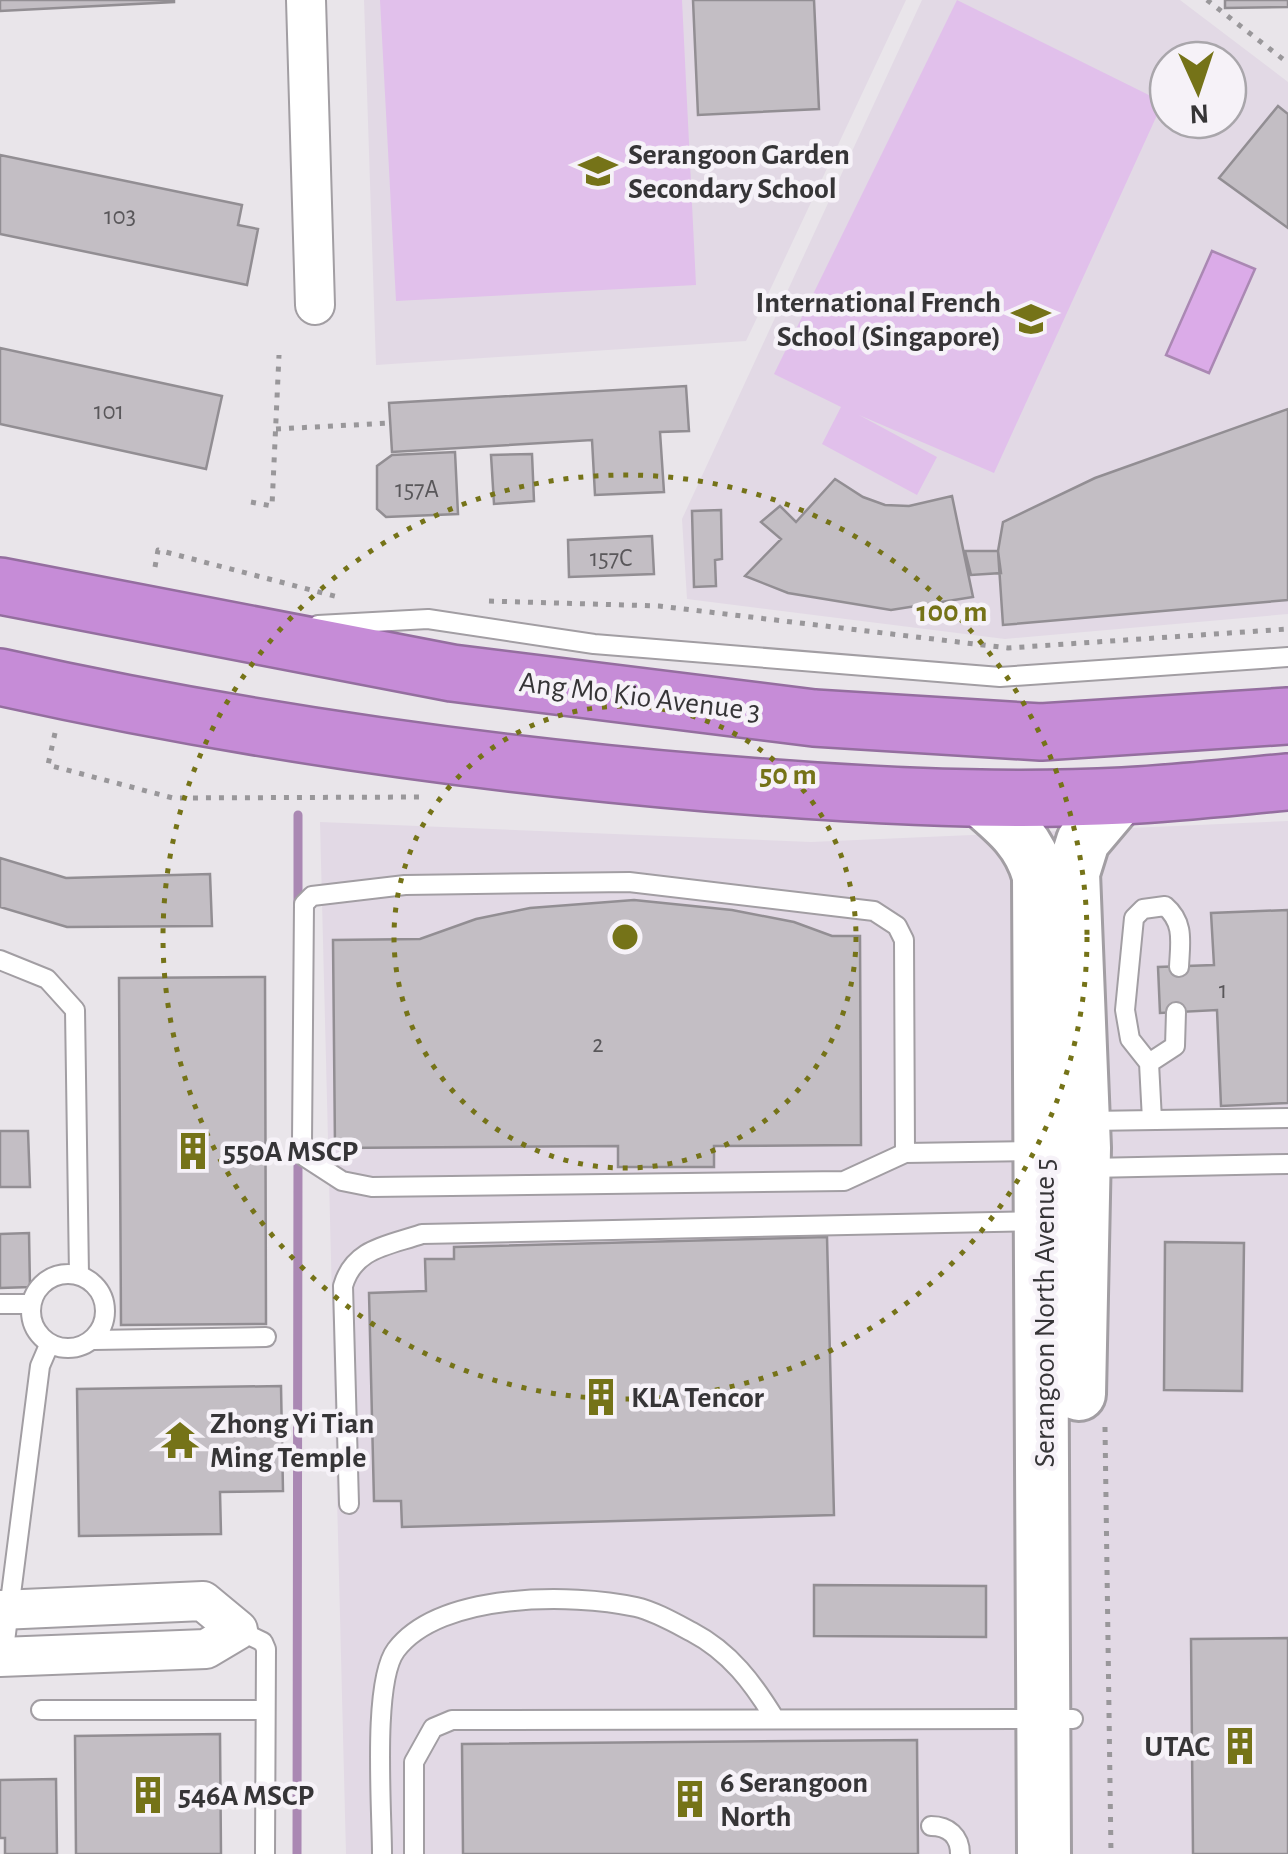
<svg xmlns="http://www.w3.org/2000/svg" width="1288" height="1854" viewBox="0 0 1288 1854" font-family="'Alegreya Sans',sans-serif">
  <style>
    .built { fill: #e2d9e5; fill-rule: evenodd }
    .green { fill: #e1c0eb }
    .water { fill: #dbabe8; stroke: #aa88b3; stroke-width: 2.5 }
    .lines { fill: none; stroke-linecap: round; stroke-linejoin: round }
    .stream { stroke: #aa88b3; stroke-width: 9 }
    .building { fill: #c3bec4; stroke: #928e93; stroke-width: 2.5 }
    .lane-casing { stroke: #a29ea3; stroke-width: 22 }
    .street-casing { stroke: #a29ea3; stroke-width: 42 }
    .secondary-casing { stroke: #a29ea3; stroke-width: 58 }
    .highway-casing { stroke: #946e9f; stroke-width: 60 }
    .path { stroke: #99979a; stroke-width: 5; stroke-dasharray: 5 8; stroke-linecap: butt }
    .lane { stroke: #fff; stroke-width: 18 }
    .street { stroke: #fff; stroke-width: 38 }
    .secondary { stroke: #fff; stroke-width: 52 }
    .highway { stroke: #c68cd7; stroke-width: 55 }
    .ring { fill: none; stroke: #757318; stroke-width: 5; stroke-dasharray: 5 10 }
    .labels { text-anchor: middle; stroke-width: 9; stroke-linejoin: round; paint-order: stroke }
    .number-label { font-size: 25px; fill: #59575a }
    .poi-label { font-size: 30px; font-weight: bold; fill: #363537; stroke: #f6f2f8; text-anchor: start }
    .street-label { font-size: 30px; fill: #363537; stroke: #f6f2f8 }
    .centre { fill: #757318; stroke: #f6f2f8; stroke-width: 5 }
    .ring-label { font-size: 30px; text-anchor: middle; font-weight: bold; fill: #757318; stroke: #f6f2f8; stroke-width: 9; stroke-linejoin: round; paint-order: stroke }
  </style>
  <rect width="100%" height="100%" fill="#e9e5ea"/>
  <path class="built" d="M 364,0 L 906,0 L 746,341 L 376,365 Z
    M 922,0 L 1180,0 L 1288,82 L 1288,614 L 1005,639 L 687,599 L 682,519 ZM 1168,60 L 1228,60 L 1228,120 L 1168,120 Z
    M 1288,821 L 1288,1854 L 346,1854 L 320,822 L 811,842 Z"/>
  <path class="green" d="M 380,0 L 682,0 L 696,285 L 396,301 Z
    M 957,0 L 1163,102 L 994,473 L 859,415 L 937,457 L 917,495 L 822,444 L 841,407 L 774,374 Z"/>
  <path class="water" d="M 1212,251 L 1255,269 L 1209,373 L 1166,355 Z"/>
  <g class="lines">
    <path class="stream" d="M 298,907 L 298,815
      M 297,1854 L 298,1152"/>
  </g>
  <path class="building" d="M 0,0 L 174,0 L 174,2 L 0,11 Z
    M 693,0 L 814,0 L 819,109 L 698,115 Z
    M 1225,0 L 1288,0 L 1288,7 L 1225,8 Z
    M 1278,106 L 1288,114 L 1288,228 L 1219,178 Z
    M 0,155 L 242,205 L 238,225 L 258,229 L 247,285 L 0,234 Z
    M 0,348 L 222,396 L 206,469 L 0,424 Z
    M 686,386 L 689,431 L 660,432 L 664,492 L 595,495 L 592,440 L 392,452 L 389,403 Z
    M 1288,409 L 1288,600 L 1003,625 L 998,551 L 1003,522 L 1095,478 Z
    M 455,452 L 458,514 L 386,517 L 377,509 L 377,466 L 392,455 Z
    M 532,454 L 534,501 L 494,504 L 491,455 Z
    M 835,479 L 863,497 L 885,505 L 909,506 L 952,496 L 973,597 L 891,610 L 788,593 L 745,576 L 781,539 L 761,522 L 780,506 L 796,522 Z
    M 721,510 L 722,559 L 715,560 L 716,586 L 694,587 L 692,511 Z
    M 652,536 L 654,574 L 569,577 L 568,540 Z
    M 965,551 L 998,551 L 1001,573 L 971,575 Z
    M 0,858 L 66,878 L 210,874 L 212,926 L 67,927 L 0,907 Z
    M 634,900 L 732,910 L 794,922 L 832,936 L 860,936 L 861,1145 L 714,1146 L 714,1167 L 618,1167 L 618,1146 L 335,1148 L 333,940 L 420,939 L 476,919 L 530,908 Z
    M 1288,910 L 1288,1103 L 1221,1106 L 1217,1010 L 1160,1013 L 1158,967 L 1214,965 L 1211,913 Z
    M 265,977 L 266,1324 L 121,1325 L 119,978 Z
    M 0,1131 L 28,1131 L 30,1187 L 0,1187 Z
    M 29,1233 L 30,1287 L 0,1288 L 0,1234 Z
    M 827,1237 L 834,1515 L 402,1527 L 401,1501 L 374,1501 L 369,1293 L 426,1291 L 425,1259 L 454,1259 L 454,1247 Z
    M 1165,1242 L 1244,1243 L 1242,1391 L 1164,1390 Z
    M 281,1386 L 283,1491 L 220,1492 L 221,1534 L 79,1536 L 77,1389 Z
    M 814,1585 L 986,1586 L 986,1637 L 814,1636 Z
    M 1288,1638 L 1288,1854 L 1193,1854 L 1191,1639 Z
    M 220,1734 L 221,1854 L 76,1854 L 75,1736 Z
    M 917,1740 L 918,1854 L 463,1854 L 462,1744 Z
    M 56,1779 L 57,1854 L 5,1854 L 5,1838 L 0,1838 L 0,1780 Z"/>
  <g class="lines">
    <g class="lane-casing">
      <path id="lane" d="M 318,625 L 428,619 L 594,644 L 1000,677 L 1288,657
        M 0,960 L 47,979 L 75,1010 L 79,1275
        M 1149,1063 L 1175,1046 L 1176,1012
        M 1152,1120 L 1149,1063 L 1130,1039 L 1125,1010 L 1134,918 L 1143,909 L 1165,906 C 1185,923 1180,943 1179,967
        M 1089,1121 L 1288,1118
        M 905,1153 L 904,940 L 897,926 L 874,911 L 629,882 L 405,885 L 312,896 L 304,904 L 302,1142 L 305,1157 L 342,1181 L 372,1187 L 844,1181 L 905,1153 L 1035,1151
        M 1089,1168 L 1288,1164
        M31 1311a37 37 0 1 1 74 0a37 37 0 1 1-74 0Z
        M 0,1304 L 30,1304
        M 94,1340 L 266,1337
        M 349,1504 L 343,1286 C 354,1248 387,1246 422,1234 L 1036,1221
        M 238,1630 L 263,1642 L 266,1649 L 265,1854
        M 3,1657 L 40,1366 L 49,1345
        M 41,1710 L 265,1710
        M 931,1826 C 948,1826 960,1836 960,1854
        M 382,1854 C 382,1809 372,1682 396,1650 C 440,1592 572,1593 636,1607 C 654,1611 675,1623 692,1632 C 730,1652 753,1683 775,1719
        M 414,1854 L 414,1762 L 433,1728 L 452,1720 L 1073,1719"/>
    </g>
    <g class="street-casing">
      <path id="street" d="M 306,0 L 315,305
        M 0,1610 L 203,1601 L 238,1630 L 206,1649 L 0,1657"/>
    </g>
    <g class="secondary-casing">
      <path id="secondary" d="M 977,797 C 1005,821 1029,839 1039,876 L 1044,1854
        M 1079,1394 L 1084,1148 L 1073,873 L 1083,841 L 1121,796"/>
    </g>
    <g class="highway-casing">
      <path id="highway" d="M 0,586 L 452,673 L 814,718 L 1041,732 L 1288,716
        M 0,677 C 234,729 470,763 708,783 C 845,794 985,803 1123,796 C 1178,793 1233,787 1288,782"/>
    </g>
    <path class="path" d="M 1207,0 L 1288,63
      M 276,429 L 390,423
      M 251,502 L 272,506 L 279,355
      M 155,567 L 158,550 L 338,597
      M 489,601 L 659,606 L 1008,648 L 1288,629
      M 55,733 L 48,765 L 173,798 L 419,797
      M 1105,1427 L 1111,1854"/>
    <use href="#lane" class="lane"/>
    <use href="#street" class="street"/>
    <use href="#secondary" class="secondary"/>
    <use href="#highway" class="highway"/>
  </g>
  <g class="ring">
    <circle cx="625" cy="937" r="231"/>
    <circle cx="625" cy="937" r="462"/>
  </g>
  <defs>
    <g id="school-bare" transform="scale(3)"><path d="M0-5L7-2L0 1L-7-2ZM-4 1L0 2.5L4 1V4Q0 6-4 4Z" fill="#757318" stroke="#f6f2f8" stroke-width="2.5" paint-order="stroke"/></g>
    <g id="building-bare" transform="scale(3)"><path d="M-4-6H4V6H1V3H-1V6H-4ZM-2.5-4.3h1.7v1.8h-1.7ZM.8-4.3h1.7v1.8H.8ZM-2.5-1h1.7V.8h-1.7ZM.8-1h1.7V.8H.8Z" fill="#757318" stroke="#f6f2f8" stroke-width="2.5" paint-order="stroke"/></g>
    <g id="temple-bare" transform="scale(3)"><path d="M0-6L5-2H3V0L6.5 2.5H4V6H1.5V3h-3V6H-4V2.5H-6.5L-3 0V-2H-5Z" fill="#757318" stroke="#f6f2f8" stroke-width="2.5" paint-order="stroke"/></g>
  </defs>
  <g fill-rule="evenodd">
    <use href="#school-bare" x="598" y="171"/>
    <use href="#school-bare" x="1031" y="319"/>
    <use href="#building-bare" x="193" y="1151"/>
    <use href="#building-bare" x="601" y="1397"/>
    <use href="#temple-bare" x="180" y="1440"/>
    <use href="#building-bare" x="1240" y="1746"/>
    <use href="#building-bare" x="148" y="1795"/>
    <use href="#building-bare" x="690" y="1799"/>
  </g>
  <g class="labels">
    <g class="number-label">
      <text x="120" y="224">103</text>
      <text x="109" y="419">101</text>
      <text x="417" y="497">157A</text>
      <text x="611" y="566">157C</text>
      <text x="1223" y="998">1</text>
      <text x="598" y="1052">2</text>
    </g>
    <g class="poi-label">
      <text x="628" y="164">Serangoon Garden<tspan x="628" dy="34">Secondary School</tspan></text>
      <text x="1001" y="312" text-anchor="end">International French<tspan x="1001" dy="34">School (Singapore)</tspan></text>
      <text x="223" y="1161">550A MSCP</text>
      <text x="631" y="1407">KLA Tencor</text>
      <text x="210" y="1433">Zhong Yi Tian<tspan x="210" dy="34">Ming Temple</tspan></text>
      <text x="1210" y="1756" text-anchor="end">UTAC</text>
      <text x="720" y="1792">6 Serangoon<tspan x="720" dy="34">North</tspan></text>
      <text x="178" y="1805">546A MSCP</text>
    </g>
    <g class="street-label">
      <text transform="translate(640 696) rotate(7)" y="10">Ang Mo Kio Avenue 3</text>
      <text transform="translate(1044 1313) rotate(-90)" y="10">Serangoon North Avenue 5</text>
    </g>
  </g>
  <circle cx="625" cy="937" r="15" class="centre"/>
  <g class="ring-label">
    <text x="952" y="621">100 m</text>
    <text x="788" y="784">50 m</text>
  </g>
  <g transform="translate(1198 90) rotate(177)"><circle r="48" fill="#f6f2f8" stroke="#a9a6ab" stroke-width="2.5"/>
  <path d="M0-8L18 38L0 25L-18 38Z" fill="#757318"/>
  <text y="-15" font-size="28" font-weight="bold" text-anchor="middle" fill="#363537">N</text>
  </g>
</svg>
